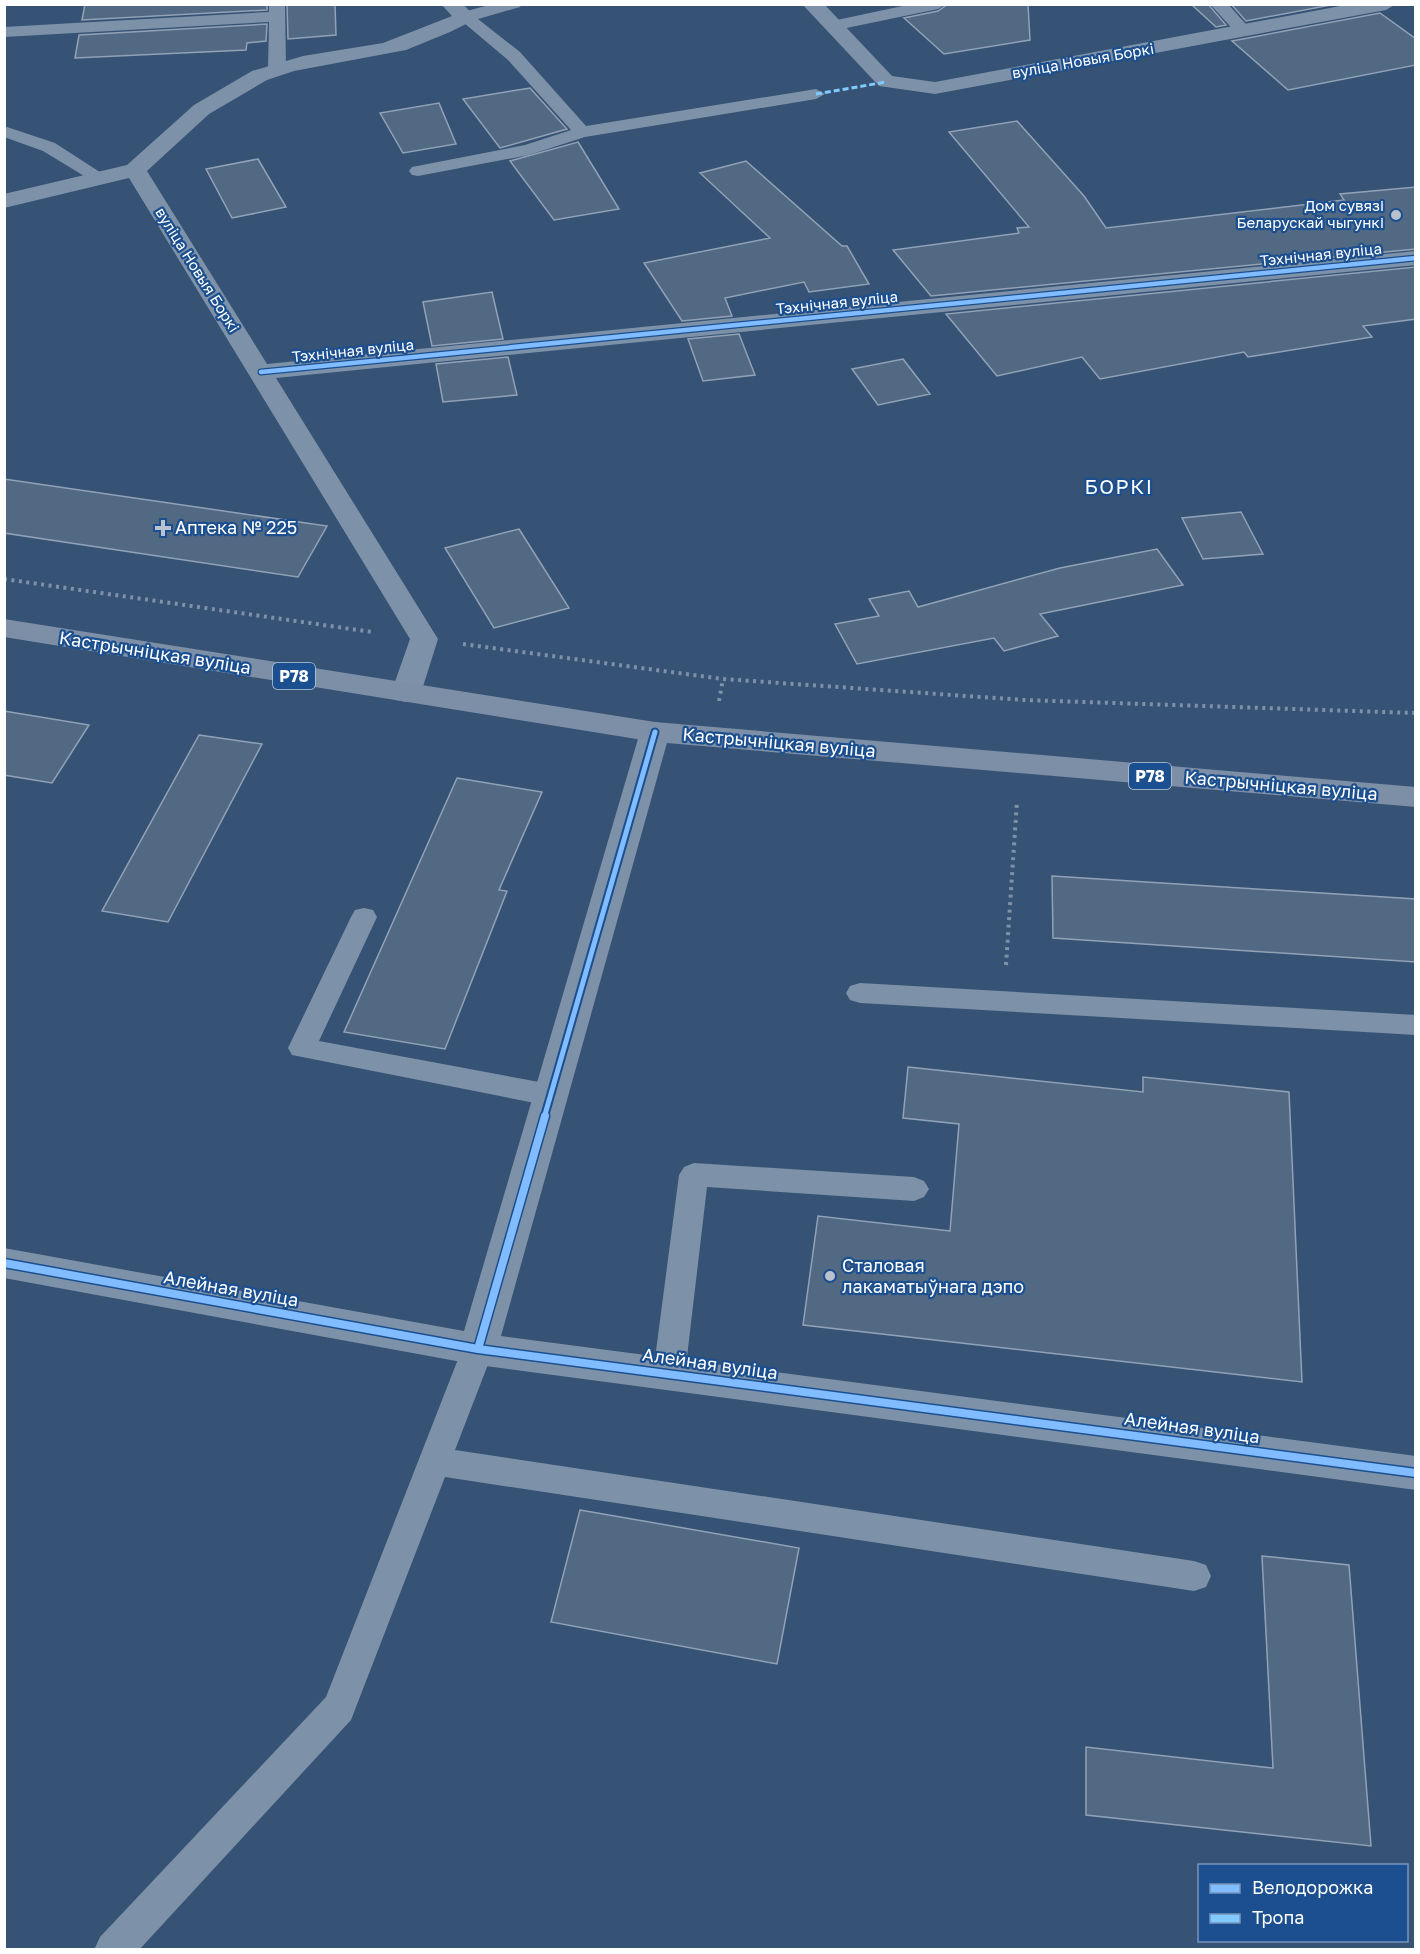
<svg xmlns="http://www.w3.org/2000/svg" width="1420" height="1954" viewBox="0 0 1420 1954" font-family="'Golos Text',sans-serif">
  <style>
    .building { fill: #526984; stroke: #92a2b6; stroke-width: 1.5 }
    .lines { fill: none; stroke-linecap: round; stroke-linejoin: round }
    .path { stroke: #7d92a8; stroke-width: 4; stroke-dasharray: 3 4.5; stroke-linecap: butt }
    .lane { fill: #7d92a8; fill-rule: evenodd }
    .street { fill: #7d92a8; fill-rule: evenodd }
    .primary { fill: #7d8ea7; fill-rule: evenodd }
    .quiet { stroke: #80caff; stroke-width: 3; stroke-dasharray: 6 3; stroke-linecap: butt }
    .cycleway-far2-casing { stroke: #1b4f8f; stroke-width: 7 }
    .cycleway-far1-casing { stroke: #1b4f8f; stroke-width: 9 }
    .cycleway-casing { stroke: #1b4f8f; stroke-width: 11 }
    .cycleway-far2 { stroke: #80bcff; stroke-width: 4.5 }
    .cycleway-far1 { stroke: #80bcff; stroke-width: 5 }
    .cycleway { stroke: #80bcff; stroke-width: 8 }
    .poi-dot { fill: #b9c2ce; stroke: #1b4f8f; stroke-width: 2 }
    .labels { text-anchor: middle; stroke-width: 4.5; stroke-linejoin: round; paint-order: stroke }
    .far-street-label { font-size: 15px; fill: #fff; stroke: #1b4f8f }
    .far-poi-label { font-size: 15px; fill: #fff; stroke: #1b4f8f; text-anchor: end }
    .shield { fill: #1b4f8f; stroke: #bbcadd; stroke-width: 1.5 }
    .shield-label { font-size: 16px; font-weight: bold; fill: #fff }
    .poi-label { font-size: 18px; fill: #fff; stroke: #1b4f8f; text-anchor: start }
    .street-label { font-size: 18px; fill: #fff; stroke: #1b4f8f }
    .neighbourhood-label { font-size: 20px; letter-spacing: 1.5px; fill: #fff; stroke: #1b4f8f }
  </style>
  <rect width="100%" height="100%" fill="#365274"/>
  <path class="building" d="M 85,4 L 267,4 L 267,10 L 82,20 Z
    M 287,4 L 335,4 L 336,35 L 288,39 Z
    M 948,4 L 1028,4 L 1030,40 L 944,54 L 904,18 L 938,11 Z
    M 1191,4 L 1208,4 L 1226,25 L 1216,27 Z
    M 1231,4 L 1336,4 L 1246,21 Z
    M 1380,13 L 1416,39 L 1416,65 L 1288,90 L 1232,41 Z
    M 267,24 L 266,41 L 247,43 L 246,50 L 75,58 L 79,35 Z
    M 530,88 L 567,129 L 500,148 L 463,99 Z
    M 439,103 L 456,144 L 403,153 L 380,113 Z
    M 1017,121 L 1084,196 L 1106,228 L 1344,200 L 1340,194 L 1416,187 L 1416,249 L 931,296 L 893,250 L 1019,233 L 1017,228 L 1029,227 L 949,132 Z
    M 578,142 L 619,209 L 554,220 L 510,161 Z
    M 258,159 L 286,207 L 232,218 L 206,169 Z
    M 746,161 L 842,246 L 847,246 L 869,284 L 809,292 L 804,282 L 725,298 L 732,316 L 682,321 L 644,263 L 770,238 L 700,173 Z
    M 1416,267 L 1416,319 L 1363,326 L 1372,337 L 1248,357 L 1244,352 L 1100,379 L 1082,357 L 997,376 L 946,314 Z
    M 492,292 L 503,339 L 432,346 L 423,302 Z
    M 739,334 L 755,375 L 703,381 L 688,339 Z
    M 508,357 L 517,395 L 443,402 L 436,364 Z
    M 903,359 L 930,394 L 878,405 L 852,369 Z
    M 4,479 L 327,526 L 298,577 L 4,533 Z
    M 1241,512 L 1263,554 L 1203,559 L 1182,518 Z
    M 519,529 L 569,608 L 494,628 L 445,548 Z
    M 1157,549 L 1183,585 L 1040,614 L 1058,636 L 1004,651 L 994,638 L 857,664 L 835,624 L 879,616 L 869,599 L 909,591 L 918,607 L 1060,568 Z
    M 4,711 L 89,725 L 52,783 L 4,775 Z
    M 199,735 L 262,744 L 168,922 L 102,911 Z
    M 457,778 L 542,792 L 499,890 L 507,891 L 445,1049 L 344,1032 Z
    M 1052,876 L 1416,899 L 1416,962 L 1053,938 Z
    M 908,1067 L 1143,1092 L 1143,1077 L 1289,1092 L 1302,1382 L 803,1325 L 818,1216 L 950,1231 L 959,1124 L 903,1118 Z
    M 580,1510 L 799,1548 L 777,1664 L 551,1622 Z
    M 1262,1556 L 1349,1565 L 1371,1846 L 1086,1815 L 1086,1747 L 1273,1768 Z"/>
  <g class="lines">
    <path class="path" d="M 4,579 L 372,632
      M 463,644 L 723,679 L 1024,700 L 1416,713
      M 719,701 L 723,679
      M 1006,965 L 1017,801"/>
    <path class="lane" d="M 269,4 L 285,4 L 286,69 L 277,74 L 268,69 L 269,22 L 4,37 L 4,27 L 269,12 Z
      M 493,4 L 522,4 L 520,7 L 478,19 L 520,52 L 586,126 L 816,89 L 825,94 L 816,99 L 585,137 L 529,155 L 418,176 L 412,175 L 409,171 L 412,167 L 525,145 L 571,130 L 508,60 L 457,17 L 459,13 Z
      M 912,4 L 946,4 L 938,9 L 832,31 L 824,26 L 832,21 Z
      M 1210,4 L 1228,4 L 1252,31 L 1250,35 L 1238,35 Z
      M 4,126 L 55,143 L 109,178 L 106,182 L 94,182 L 43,151 L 4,137 Z
      M 364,908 L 373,910 L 377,917 L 319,1041 L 550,1084 L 560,1087 L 564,1095 L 560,1103 L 550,1106 L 292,1055 L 288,1048 L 351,917 L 355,910 Z
      M 860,983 L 1416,1015 L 1416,1035 L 860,1003 L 850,1000 L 846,993 L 850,986 Z
      M 694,1163 L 914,1177 L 924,1181 L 929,1189 L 924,1197 L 914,1201 L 707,1187 L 685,1374 L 680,1383 L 669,1387 L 658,1383 L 653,1374 L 679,1175 L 684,1167 Z
      M 478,1336 L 489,1340 L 494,1349 L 455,1450 L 1194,1561 L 1206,1565 L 1211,1576 L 1206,1587 L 1194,1591 L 445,1477 L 351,1720 L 139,1950 L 94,1950 L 100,1937 L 326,1697 L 462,1349 L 467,1340 Z"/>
    <path class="street" d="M 441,4 L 463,4 L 475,17 L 472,21 L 450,32 L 406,50 L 294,71 L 267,80 L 209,114 L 147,171 L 267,364 L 1416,251 L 1416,265 L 276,378 L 438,639 L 421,693 L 416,700 L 406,702 L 396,700 L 391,693 L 410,639 L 129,178 L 4,208 L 4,194 L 127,165 L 194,105 L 252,71 L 303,56 L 383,43 L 452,16 Z
      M 802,4 L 824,4 L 892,76 L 935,82 L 1351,4 L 1396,4 L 1386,10 L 935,94 L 879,86 Z
      M 655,722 L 666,725 L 670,732 L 501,1336 L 1416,1456 L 1416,1490 L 478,1365 L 4,1278 L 4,1248 L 464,1331 L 640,732 L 644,725 Z"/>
    <path class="primary" d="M 4,619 L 655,722 L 1416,787 L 1416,807 L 655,742 L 4,637 Z"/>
    <path class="quiet" d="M 816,94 L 886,82"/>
    <g class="cycleway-far2-casing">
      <path id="cycleway-far2" d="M 261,372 L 1416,258"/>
    </g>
    <g class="cycleway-far1-casing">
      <path id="cycleway-far1" d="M 544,1118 L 655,732"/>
    </g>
    <g class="cycleway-casing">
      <path id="cycleway" d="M 4,1263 L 478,1349 L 1416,1473
        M 478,1349 L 545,1116"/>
    </g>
    <use href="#cycleway-far2" class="cycleway-far2"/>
    <use href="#cycleway-far1" class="cycleway-far1"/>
    <use href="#cycleway" class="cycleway"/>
  </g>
  <g class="poi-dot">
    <circle cx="1396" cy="215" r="6"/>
    <path d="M160 519h6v6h6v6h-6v6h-6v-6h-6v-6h6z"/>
    <circle cx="830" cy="1276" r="6"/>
  </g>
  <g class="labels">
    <g class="far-street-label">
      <text transform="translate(1083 61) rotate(-10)" y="5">вуліца Новыя Боркі</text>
      <text transform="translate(1321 255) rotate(-6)" y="5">Тэхнічная вуліца</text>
      <text transform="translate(197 270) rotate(58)" y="5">вуліца Новыя Боркі</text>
      <text transform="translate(837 303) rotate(-6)" y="5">Тэхнічная вуліца</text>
      <text transform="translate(353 351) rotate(-6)" y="5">Тэхнічная вуліца</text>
    </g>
    <g class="far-poi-label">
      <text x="1384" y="211">Дом сувязі<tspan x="1384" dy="17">Беларускай чыгункі</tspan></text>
    </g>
    <g class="shield">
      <rect x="273" y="663" width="42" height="26" rx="4.5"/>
      <rect x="1129" y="763" width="42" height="26" rx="4.5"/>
    </g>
    <g class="shield-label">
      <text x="294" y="682">Р78</text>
      <text x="1150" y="782">Р78</text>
    </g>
    <g class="poi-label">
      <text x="175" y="534">Аптека № 225</text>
      <text x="842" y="1272">Сталовая<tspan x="842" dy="21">лакаматыўнага дэпо</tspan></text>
    </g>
    <g class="street-label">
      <text transform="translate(155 653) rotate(9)" y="6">Кастрычніцкая вуліца</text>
      <text transform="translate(779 743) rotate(5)" y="6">Кастрычніцкая вуліца</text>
      <text transform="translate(1281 786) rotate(5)" y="6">Кастрычніцкая вуліца</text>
      <text transform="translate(231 1289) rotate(10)" y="6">Алейная вуліца</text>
      <text transform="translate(710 1364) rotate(8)" y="6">Алейная вуліца</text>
      <text transform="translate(1192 1428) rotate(8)" y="6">Алейная вуліца</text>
    </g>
    <g class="neighbourhood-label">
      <text x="1119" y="494">БОРКІ</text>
    </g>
  </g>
  <rect width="1420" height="1954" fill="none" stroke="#ffffff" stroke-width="12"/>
  <rect x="1198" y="1864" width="210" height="78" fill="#1b4f8f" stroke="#7695bc" stroke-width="1.5"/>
  <rect x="1210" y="1884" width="30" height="9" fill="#80bcff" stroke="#7695bc" stroke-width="1.5"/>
  <text x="1252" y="1894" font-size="18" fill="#ffffff">Велодорожка</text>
  <rect x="1210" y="1914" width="30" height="9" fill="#80caff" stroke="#7695bc" stroke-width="1.5"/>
  <text x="1252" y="1924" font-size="18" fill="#ffffff">Тропа</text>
</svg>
